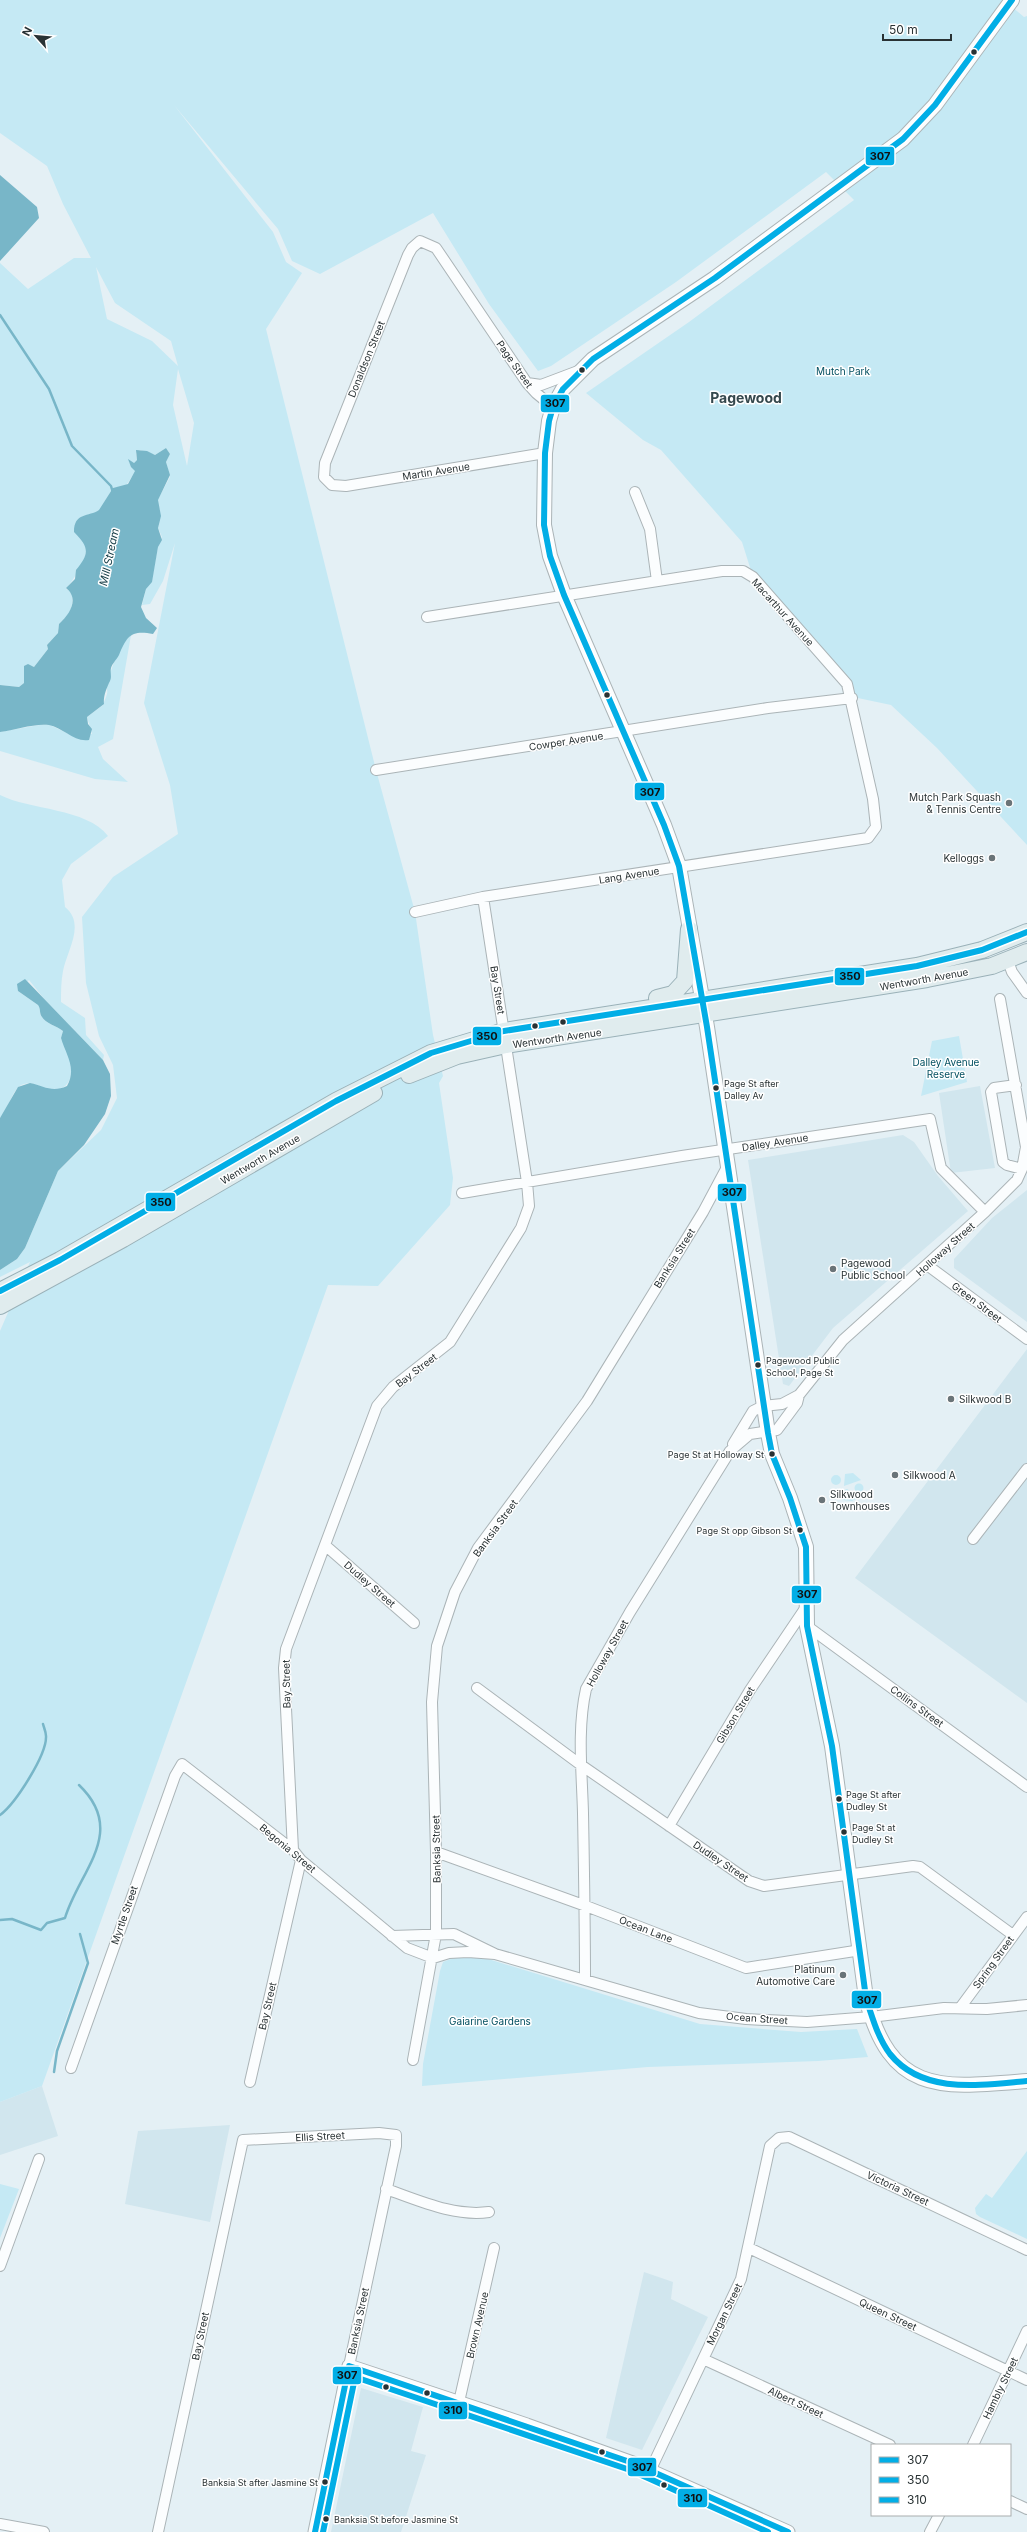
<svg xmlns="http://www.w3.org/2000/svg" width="1027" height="2532" viewBox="0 0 1027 2532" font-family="Inter,sans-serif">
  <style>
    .built { fill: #d1e6ee }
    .green { fill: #c5e9f4; fill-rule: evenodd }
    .water { fill: #78b6c8 }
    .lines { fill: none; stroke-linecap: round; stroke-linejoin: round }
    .stream { stroke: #78b6c8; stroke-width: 2.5 }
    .minor-casing { stroke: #abb4b7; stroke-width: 12 }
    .tertiary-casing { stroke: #abb4b7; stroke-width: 15 }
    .secondary-casing { stroke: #abb4b7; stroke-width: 16 }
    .primary-casing { stroke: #9ab1b8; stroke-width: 18 }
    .minor { stroke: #fbfdfe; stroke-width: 10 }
    .tertiary { stroke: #fbfdfe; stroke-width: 13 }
    .secondary { stroke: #fbfdfe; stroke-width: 14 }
    .primary { stroke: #e0ecee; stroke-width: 16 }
    .bus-1-casing { stroke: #fff; stroke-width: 9 }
    .bus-2-casing { stroke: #fff; stroke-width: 9 }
    .bus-3-casing { stroke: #fff; stroke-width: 9 }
    .bus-1 { stroke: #02aee6; stroke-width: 6 }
    .bus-2 { stroke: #02aee6; stroke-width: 6 }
    .bus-3 { stroke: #02aee6; stroke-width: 6 }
    .bus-dot { fill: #293234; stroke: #fff; stroke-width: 1.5 }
    .poi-dot { fill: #6a7478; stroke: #fff; stroke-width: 1.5 }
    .labels { text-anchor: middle; stroke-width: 3; stroke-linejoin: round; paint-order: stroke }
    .bus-label { font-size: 9px; fill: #293234; stroke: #fff; text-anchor: start }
    .street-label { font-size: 10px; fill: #293234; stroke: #fff }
    .park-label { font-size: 10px; fill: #024f60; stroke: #fff }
    .poi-label { font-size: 10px; fill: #293234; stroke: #fff; text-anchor: start }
    .water-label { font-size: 11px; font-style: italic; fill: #133b45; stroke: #fff }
    .district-label { font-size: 14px; font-weight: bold; fill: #35484d; stroke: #fff }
    .line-badge { stroke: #fff; stroke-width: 1.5 }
    .pale-badge-label { font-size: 11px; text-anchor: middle; font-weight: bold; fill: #111 }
  </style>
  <rect width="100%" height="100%" fill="#e4f0f5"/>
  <path class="built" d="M 980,1086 L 995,1168 L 951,1173 L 939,1093 Z
    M 903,1135 L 914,1142 L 938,1176 L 968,1211 L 833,1328 L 789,1386 L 783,1384 L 748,1160 Z
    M 1027,1190 L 1027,1322 L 954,1268 L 954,1259 L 992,1218 Z
    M 1027,1349 L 1027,1703 L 855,1578 Z
    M 42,2086 L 58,2136 L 0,2155 L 0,2102 Z
    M 230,2125 L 210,2222 L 125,2204 L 138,2131 Z
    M 644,2272 L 673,2282 L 671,2299 L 708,2317 L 642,2450 L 606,2438 Z
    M 361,2388 L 423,2407 L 411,2451 L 426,2455 L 401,2532 L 331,2532 Z"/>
  <path class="green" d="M 0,0 L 1004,0 L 1024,17 L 1027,16 L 1027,845 L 937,748 L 891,705 L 853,697 L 753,577 L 742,542 L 661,450 L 643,440 L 586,393 L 689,322 L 854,200 L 826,172 L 676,282 L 551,366 L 538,371 L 489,304 L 433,213 L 320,274 L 292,261 L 278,229 L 174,105 L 273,232 L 286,262 L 302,273 L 266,329 L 376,770 L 415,912 L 433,1035 L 443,1076 L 439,1083 L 453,1178 L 450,1205 L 378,1286 L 328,1285 L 42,2086 L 0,2102 L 0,1331 L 30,1262 L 0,1277 L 0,1270 L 17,1259 L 25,1248 L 58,1171 L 101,1130 L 117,1098 L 113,1065 L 99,1036 L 86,983 L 82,917 L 113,877 L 178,834 L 170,785 L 144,703 L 175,543 L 163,581 L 150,604 L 142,605 L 146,589 L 152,579 L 158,547 L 162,537 L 158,528 L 160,510 L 158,507 L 158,499 L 170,477 L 166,462 L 170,454 L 166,448 L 155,455 L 140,450 L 136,453 L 137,460 L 134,463 L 129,462 L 136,471 L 125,487 L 113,488 L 82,540 C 95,552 74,578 66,589 L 72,592 C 73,608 72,612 59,624 L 58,633 L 47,645 L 48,649 L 34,667 L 31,666 L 24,672 L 24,683 L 19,687 L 0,685 L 0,263 L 28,289 L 74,258 L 91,258 L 63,204 L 47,166 L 0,133 ZM 96,267 L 115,303 L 171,341 L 178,366 L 152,341 L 107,319 ZM 178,369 L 194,423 L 187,466 L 173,405 Z
    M 131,635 L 113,739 L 98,747 L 103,759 L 128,782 L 95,779 L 0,751 L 0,732 L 39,725 L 50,725 L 71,735 L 92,734 L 87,717 L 103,705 C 104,701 106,698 107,694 C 108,691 106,687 107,684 C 112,668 117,647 131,635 Z
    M 0,795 C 29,810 87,808 108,836 L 71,864 L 62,880 L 65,907 C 86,924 67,950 63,971 C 61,981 61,992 61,1002 L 85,1018 L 86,1035 L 104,1055 L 103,1060 L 45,1000 L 29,980 L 18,991 L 38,1005 C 41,1009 39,1013 42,1017 C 45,1023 57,1026 63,1031 L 61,1038 C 63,1044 67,1048 69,1054 C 75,1069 72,1092 51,1090 C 42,1089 34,1081 24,1084 C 12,1087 9,1110 0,1118 Z
    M 959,1036 L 967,1082 L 921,1096 L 932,1041 Z
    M 853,1473 L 861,1480 L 844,1486 L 845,1474 Z
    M831 1480a5 5 0 1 1 10 0a5 5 0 1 1-10 0Z
    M854.5 1488a4.5 4.5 0 1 1 9 0a4.5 4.5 0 1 1-9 0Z
    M 847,1489 L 859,1497 L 852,1501 L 842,1500 L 836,1494 Z
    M 453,1958 L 485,1958 L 700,2024 L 801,2032 L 857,2029 L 868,2057 L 818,2061 L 648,2067 L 422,2086 L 423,2064 L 440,1971 L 443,1962 Z
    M 1027,2151 L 1027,2239 L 980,2217 L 976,2214 L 975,2208 L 986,2194 L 992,2198 Z
    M 0,2184 L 19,2189 L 0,2238 Z"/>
  <path class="water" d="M 0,175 L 37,207 L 39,218 L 0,261 Z
    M 166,448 L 170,454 L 166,462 L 170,475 L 158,500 L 161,516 L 158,528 L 162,540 L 158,547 L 152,582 L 146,589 L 141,607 L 146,618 L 157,628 L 153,634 C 131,630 127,636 119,655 C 117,659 112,664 111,668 C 110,672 112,677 110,681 C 107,687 103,696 104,704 L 87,717 L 88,724 L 92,729 L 89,740 C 75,743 62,727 49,725 C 35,723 15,730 0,732 L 0,685 L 19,687 L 24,683 L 24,666 L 28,664 L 34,667 L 48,649 L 47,645 L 58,633 L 59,624 C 71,613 79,598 66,588 L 75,579 L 76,570 C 89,554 90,548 74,532 C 74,512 89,517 99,510 L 113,488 L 128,484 L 135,471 L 131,467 L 128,459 L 134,463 L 137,460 L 136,450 L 147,451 L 155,455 Z
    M 25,979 L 103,1060 L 110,1074 L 111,1096 L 105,1114 L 84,1145 L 58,1171 L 25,1248 L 17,1259 L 0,1270 L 0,1118 L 18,1087 L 30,1083 C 44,1086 52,1093 67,1086 C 77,1068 66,1055 61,1038 L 63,1031 C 57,1026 45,1023 42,1017 C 39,1013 41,1009 38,1005 L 18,991 L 17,984 Z"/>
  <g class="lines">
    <path class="stream" d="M 0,315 L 49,389 L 72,446 L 111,486 L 113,493
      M 0,1815 C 15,1804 47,1755 46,1736 C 46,1732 44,1728 43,1724
      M 0,1920 L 12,1919 L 41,1930 L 47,1923 L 65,1918 C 79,1871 128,1832 79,1785
      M 54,2072 L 57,2051 L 88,1963 L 80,1934"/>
    <g class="minor-casing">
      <path id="minor" d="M 527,383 L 541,385 L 578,371
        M 545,453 L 346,486 L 332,485 L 324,477 L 325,463 L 408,255 L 412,248 L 420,241 L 436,248 L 527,383 L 536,393 L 553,407
        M 635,492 L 650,529 L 657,581
        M 376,770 L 768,708 L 852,698
        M 415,912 L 483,897 L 868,838 L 876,827 L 873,799 L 847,684 L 753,577 L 743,571 L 722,571 L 427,617
        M 1008,961 L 1012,972 L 1027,993
        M 1016,1085 L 994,1088 L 991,1092 L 1003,1162 L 1007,1165 L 1022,1169
        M 462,1193 L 682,1156 L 930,1119 L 941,1168 L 985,1212
        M 927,1265 L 1027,1339
        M 733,1444 L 753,1411 L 763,1406 L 782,1404 L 799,1395
        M 973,1539 L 1027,1469
        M 326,1546 L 414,1623
        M 807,1626 L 1027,1787
        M 477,1688 L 581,1765 L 749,1881 L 764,1886 L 913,1866 L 920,1867 L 1013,1935
        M 669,1826 L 750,1690 L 806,1607
        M 293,1850 L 284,1668 L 286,1649 L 377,1406 L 393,1387 L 450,1342 L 521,1228 L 529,1206 L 527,1182 L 483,897
        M 436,1852 L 586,1906 L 746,1968 L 861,1950
        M 392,1936 L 454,1934 L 495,1954 L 585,1980 L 699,2013 L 746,2019 L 807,2022 L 871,2017 L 944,2008 L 987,2009 L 1027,2005
        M 585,1980 C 585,1924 584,1869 583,1813 C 582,1773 577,1729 586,1689 L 630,1612 L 730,1451 L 750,1434 L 777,1430 L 797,1403 L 799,1395 L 843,1340 L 985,1212 L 1017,1180 L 1022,1169 L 1026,1147 L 1000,999
        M 960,2008 L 1027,1917
        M 413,2060 L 436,1934 L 436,1852 L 432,1702 L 437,1646 L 455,1592 L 478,1548 L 587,1401 L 703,1212 L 727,1167
        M 71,2068 L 175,1776 L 182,1764 L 293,1850 L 301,1860 L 407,1948 L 433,1958 L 449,1953 L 468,1952 L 495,1954
        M 250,2082 L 301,1860
        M 386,2189 C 418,2200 454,2217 489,2212
        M 749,2248 L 1027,2380
        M 0,2266 L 39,2159
        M 703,2359 L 890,2445
        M 459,2402 L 494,2248
        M 973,2445 L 1027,2331
        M 650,2471 L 741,2279 L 770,2146 L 779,2138 L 789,2137 L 1027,2250
        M 1010,2501 L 1027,2509
        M 0,2524 L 44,2532
        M 158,2532 L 243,2140 L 379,2133 L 396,2135 L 396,2146 L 349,2366
        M 930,2532 L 939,2515"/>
    </g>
    <g class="tertiary-casing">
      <path id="tertiary" d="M 315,2532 L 349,2366 L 527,2425 L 633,2463 L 788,2532"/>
    </g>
    <g class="secondary-casing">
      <path id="secondary" d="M 1012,0 L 935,105 L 903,139 L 715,278 L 593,359 L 563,389 L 553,407 L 549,421 L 545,453 L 544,525 L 550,556 L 564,595 L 664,825 L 679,866 L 707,1027 L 768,1433 L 772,1454 L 790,1498 L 806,1547 L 807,1626 L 832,1746 L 866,1998 C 891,2096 942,2088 1027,2081"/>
    </g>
    <g class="primary-casing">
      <path id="primary" d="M 657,998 L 673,994 L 685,981 L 689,929
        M 409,1075 L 457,1056 L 506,1045 L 927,979 L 992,966 L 1027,952
        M 0,1291 L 60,1260 L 336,1101 L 431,1053 L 504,1031 L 917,966 L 982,950 L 1027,932
        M 0,1306 L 123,1239 L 374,1093"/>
    </g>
    <use href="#minor" class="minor"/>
    <use href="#tertiary" class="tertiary"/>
    <use href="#secondary" class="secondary"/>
    <use href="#primary" class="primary"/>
    <g class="bus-1-casing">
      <path id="bus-1" d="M 1012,0 L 935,105 L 903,139 L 715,278 L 593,359 L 563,389 L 553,407 L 549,421 L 545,453 L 544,525 L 550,556 L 564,595 L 664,825 L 679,866 L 707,1027 L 768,1433 L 772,1454 L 790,1498 L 806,1547 L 807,1626 L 832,1746 L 866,1998 C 872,2017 878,2038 890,2054 C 923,2095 981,2085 1027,2081
        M 315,2532 L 349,2366 L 633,2463 L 788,2532"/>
    </g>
    <g class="bus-2-casing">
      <path id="bus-2" d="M 0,1291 L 60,1260 L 336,1101 L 431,1053 L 504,1031 L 917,966 L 982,950 L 1027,932"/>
    </g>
    <g class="bus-3-casing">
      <path id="bus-3" d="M 346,2374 L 630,2470 L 768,2532
        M 323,2532 L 357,2368"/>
    </g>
    <use href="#bus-1" class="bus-1"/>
    <use href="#bus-2" class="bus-2"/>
    <use href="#bus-3" class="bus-3"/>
  </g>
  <g class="bus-dot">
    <circle cx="974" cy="52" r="3.5"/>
    <circle cx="582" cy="370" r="3.5"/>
    <circle cx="607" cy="695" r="3.5"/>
    <circle cx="563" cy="1022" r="3.5"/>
    <circle cx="535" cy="1026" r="3.5"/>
    <circle cx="716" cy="1088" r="3.5"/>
    <circle cx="758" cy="1365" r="3.5"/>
    <circle cx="772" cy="1454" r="3.5"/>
    <circle cx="800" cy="1530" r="3.5"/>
    <circle cx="839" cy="1799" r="3.5"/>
    <circle cx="844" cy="1832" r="3.5"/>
    <circle cx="386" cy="2387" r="3.5"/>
    <circle cx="427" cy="2393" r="3.5"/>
    <circle cx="602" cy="2452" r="3.5"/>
    <circle cx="325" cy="2482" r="3.5"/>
    <circle cx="664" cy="2485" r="3.5"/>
    <circle cx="326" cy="2519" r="3.5"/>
  </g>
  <g class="poi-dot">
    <circle cx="1009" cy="803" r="4"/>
    <circle cx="992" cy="858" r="4"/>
    <circle cx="833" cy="1269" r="4"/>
    <circle cx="951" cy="1399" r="4"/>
    <circle cx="895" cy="1475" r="4"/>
    <circle cx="822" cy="1500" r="4"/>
    <circle cx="843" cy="1975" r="4"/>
  </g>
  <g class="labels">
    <g class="bus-label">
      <text x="724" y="1087">Page St after<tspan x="724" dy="12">Dalley Av</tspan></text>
      <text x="766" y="1364">Pagewood Public<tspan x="766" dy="12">School, Page St</tspan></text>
      <text x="764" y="1458" text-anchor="end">Page St at Holloway St</text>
      <text x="792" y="1534" text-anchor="end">Page St opp Gibson St</text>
      <text x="846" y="1798">Page St after<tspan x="846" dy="12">Dudley St</tspan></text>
      <text x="852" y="1831">Page St at<tspan x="852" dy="12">Dudley St</tspan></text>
      <text x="318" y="2486" text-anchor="end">Banksia St after Jasmine St</text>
      <text x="334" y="2523">Banksia St before Jasmine St</text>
    </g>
    <g class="street-label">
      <text transform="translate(366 359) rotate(-68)" y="4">Donaldson Street</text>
      <text transform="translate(515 364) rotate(55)" y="4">Page Street</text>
      <text transform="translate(436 471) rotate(-9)" y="4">Martin Avenue</text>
      <text transform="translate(783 612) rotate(48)" y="4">Macarthur Avenue</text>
      <text transform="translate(566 741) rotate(-9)" y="4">Cowper Avenue</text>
      <text transform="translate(629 875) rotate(-9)" y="4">Lang Avenue</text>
      <text transform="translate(924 979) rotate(-10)" y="4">Wentworth Avenue</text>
      <text transform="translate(498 990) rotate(81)" y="4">Bay Street</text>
      <text transform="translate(557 1038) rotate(-8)" y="4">Wentworth Avenue</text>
      <text transform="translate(775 1142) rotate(-9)" y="4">Dalley Avenue</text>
      <text transform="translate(260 1159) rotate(-30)" y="4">Wentworth Avenue</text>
      <text transform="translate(945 1249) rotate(-42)" y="4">Holloway Street</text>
      <text transform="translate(674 1258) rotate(-58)" y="4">Banksia Street</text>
      <text transform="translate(977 1302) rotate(37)" y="4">Green Street</text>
      <text transform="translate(416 1370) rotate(-37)" y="4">Bay Street</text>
      <text transform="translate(495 1528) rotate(-54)" y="4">Banksia Street</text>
      <text transform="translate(370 1584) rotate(41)" y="4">Dudley Street</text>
      <text transform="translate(607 1653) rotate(-61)" y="4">Holloway Street</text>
      <text transform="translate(286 1684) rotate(-91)" y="4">Bay Street</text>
      <text transform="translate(917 1706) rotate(36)" y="4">Collins Street</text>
      <text transform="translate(735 1715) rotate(-59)" y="4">Gibson Street</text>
      <text transform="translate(288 1848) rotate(40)" y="4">Begonia Street</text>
      <text transform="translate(436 1849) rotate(-91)" y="4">Banksia Street</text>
      <text transform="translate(721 1861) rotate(34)" y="4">Dudley Street</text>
      <text transform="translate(124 1915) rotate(-71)" y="4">Myrtle Street</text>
      <text transform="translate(646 1929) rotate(21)" y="4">Ocean Lane</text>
      <text transform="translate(993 1962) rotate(-54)" y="4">Spring Street</text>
      <text transform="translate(267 2006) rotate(-77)" y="4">Bay Street</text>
      <text transform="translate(757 2018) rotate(4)" y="4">Ocean Street</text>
      <text transform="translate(320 2136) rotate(-3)" y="4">Ellis Street</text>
      <text transform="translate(898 2188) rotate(25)" y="4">Victoria Street</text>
      <text transform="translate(724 2314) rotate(-64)" y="4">Morgan Street</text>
      <text transform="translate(888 2314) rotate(25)" y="4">Queen Street</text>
      <text transform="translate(358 2321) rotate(-78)" y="4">Banksia Street</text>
      <text transform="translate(477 2325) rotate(-77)" y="4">Brown Avenue</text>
      <text transform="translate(200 2336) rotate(-78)" y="4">Bay Street</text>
      <text transform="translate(1000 2388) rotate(-64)" y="4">Hambly Street</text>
      <text transform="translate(796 2402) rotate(25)" y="4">Albert Street</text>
    </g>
    <g class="park-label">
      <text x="843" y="375">Mutch Park</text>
      <text x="946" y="1066">Dalley Avenue<tspan x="946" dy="12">Reserve</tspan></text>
      <text x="490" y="2025">Gaiarine Gardens</text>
    </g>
    <g class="poi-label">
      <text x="1001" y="801" text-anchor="end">Mutch Park Squash<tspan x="1001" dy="12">&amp; Tennis Centre</tspan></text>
      <text x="984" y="862" text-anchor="end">Kelloggs</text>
      <text x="841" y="1267">Pagewood<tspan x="841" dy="12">Public School</tspan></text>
      <text x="959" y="1403">Silkwood B</text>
      <text x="903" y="1479">Silkwood A</text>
      <text x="830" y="1498">Silkwood<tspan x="830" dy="12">Townhouses</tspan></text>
      <text x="835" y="1973" text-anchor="end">Platinum<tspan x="835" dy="12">Automotive Care</tspan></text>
    </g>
    <g class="water-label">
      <text transform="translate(109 557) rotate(-78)" y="4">Mill Stream</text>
    </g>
    <g class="district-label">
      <text x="746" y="403">Pagewood</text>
    </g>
  </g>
  <g class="line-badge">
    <rect x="865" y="146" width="30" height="20" rx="4" fill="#02aee6"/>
    <rect x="540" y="394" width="30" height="19" rx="4" fill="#02aee6"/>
    <rect x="634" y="782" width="31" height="19" rx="4" fill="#02aee6"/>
    <rect x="834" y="967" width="31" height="19" rx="4" fill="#02aee6"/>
    <rect x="472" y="1026" width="30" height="20" rx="4" fill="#02aee6"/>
    <rect x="717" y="1183" width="30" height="19" rx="4" fill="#02aee6"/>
    <rect x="145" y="1192" width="31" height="20" rx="4" fill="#02aee6"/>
    <rect x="791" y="1585" width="31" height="19" rx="4" fill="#02aee6"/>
    <rect x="851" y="1990" width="31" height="19" rx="4" fill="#02aee6"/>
    <rect x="332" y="2366" width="30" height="19" rx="4" fill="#02aee6"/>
    <rect x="438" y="2401" width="30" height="19" rx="4" fill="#02aee6"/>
    <rect x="627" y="2457" width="30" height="20" rx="4" fill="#02aee6"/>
    <rect x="677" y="2488" width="31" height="20" rx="4" fill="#02aee6"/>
  </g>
  <g class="pale-badge-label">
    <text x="880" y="160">307</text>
    <text x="555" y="407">307</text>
    <text x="650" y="796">307</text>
    <text x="850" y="980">350</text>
    <text x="487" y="1040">350</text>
    <text x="732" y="1196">307</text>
    <text x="161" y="1206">350</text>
    <text x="807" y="1598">307</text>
    <text x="867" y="2004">307</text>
    <text x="347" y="2379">307</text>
    <text x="453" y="2414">310</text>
    <text x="642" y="2471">307</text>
    <text x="693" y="2502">310</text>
  </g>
  <rect x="871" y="2444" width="140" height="72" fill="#ffffff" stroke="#a9adae"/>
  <rect x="879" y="2457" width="20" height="6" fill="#02aee6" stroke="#a9adae"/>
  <text x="907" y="2464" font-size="12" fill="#293234">307</text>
  <rect x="879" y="2477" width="20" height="6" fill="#02aee6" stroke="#a9adae"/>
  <text x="907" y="2484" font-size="12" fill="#293234">350</text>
  <rect x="879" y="2497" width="20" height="6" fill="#02aee6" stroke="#a9adae"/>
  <text x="907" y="2504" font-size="12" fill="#293234">310</text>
  <g transform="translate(36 36) rotate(297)" stroke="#ffffff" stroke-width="3" paint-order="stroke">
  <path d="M0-3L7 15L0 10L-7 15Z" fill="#293234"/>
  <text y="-6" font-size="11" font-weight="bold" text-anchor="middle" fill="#293234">N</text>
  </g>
  <path d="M883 34v6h68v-6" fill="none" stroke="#293234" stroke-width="2"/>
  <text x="889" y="34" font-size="12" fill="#293234" stroke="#ffffff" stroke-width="3" paint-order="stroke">50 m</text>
</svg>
